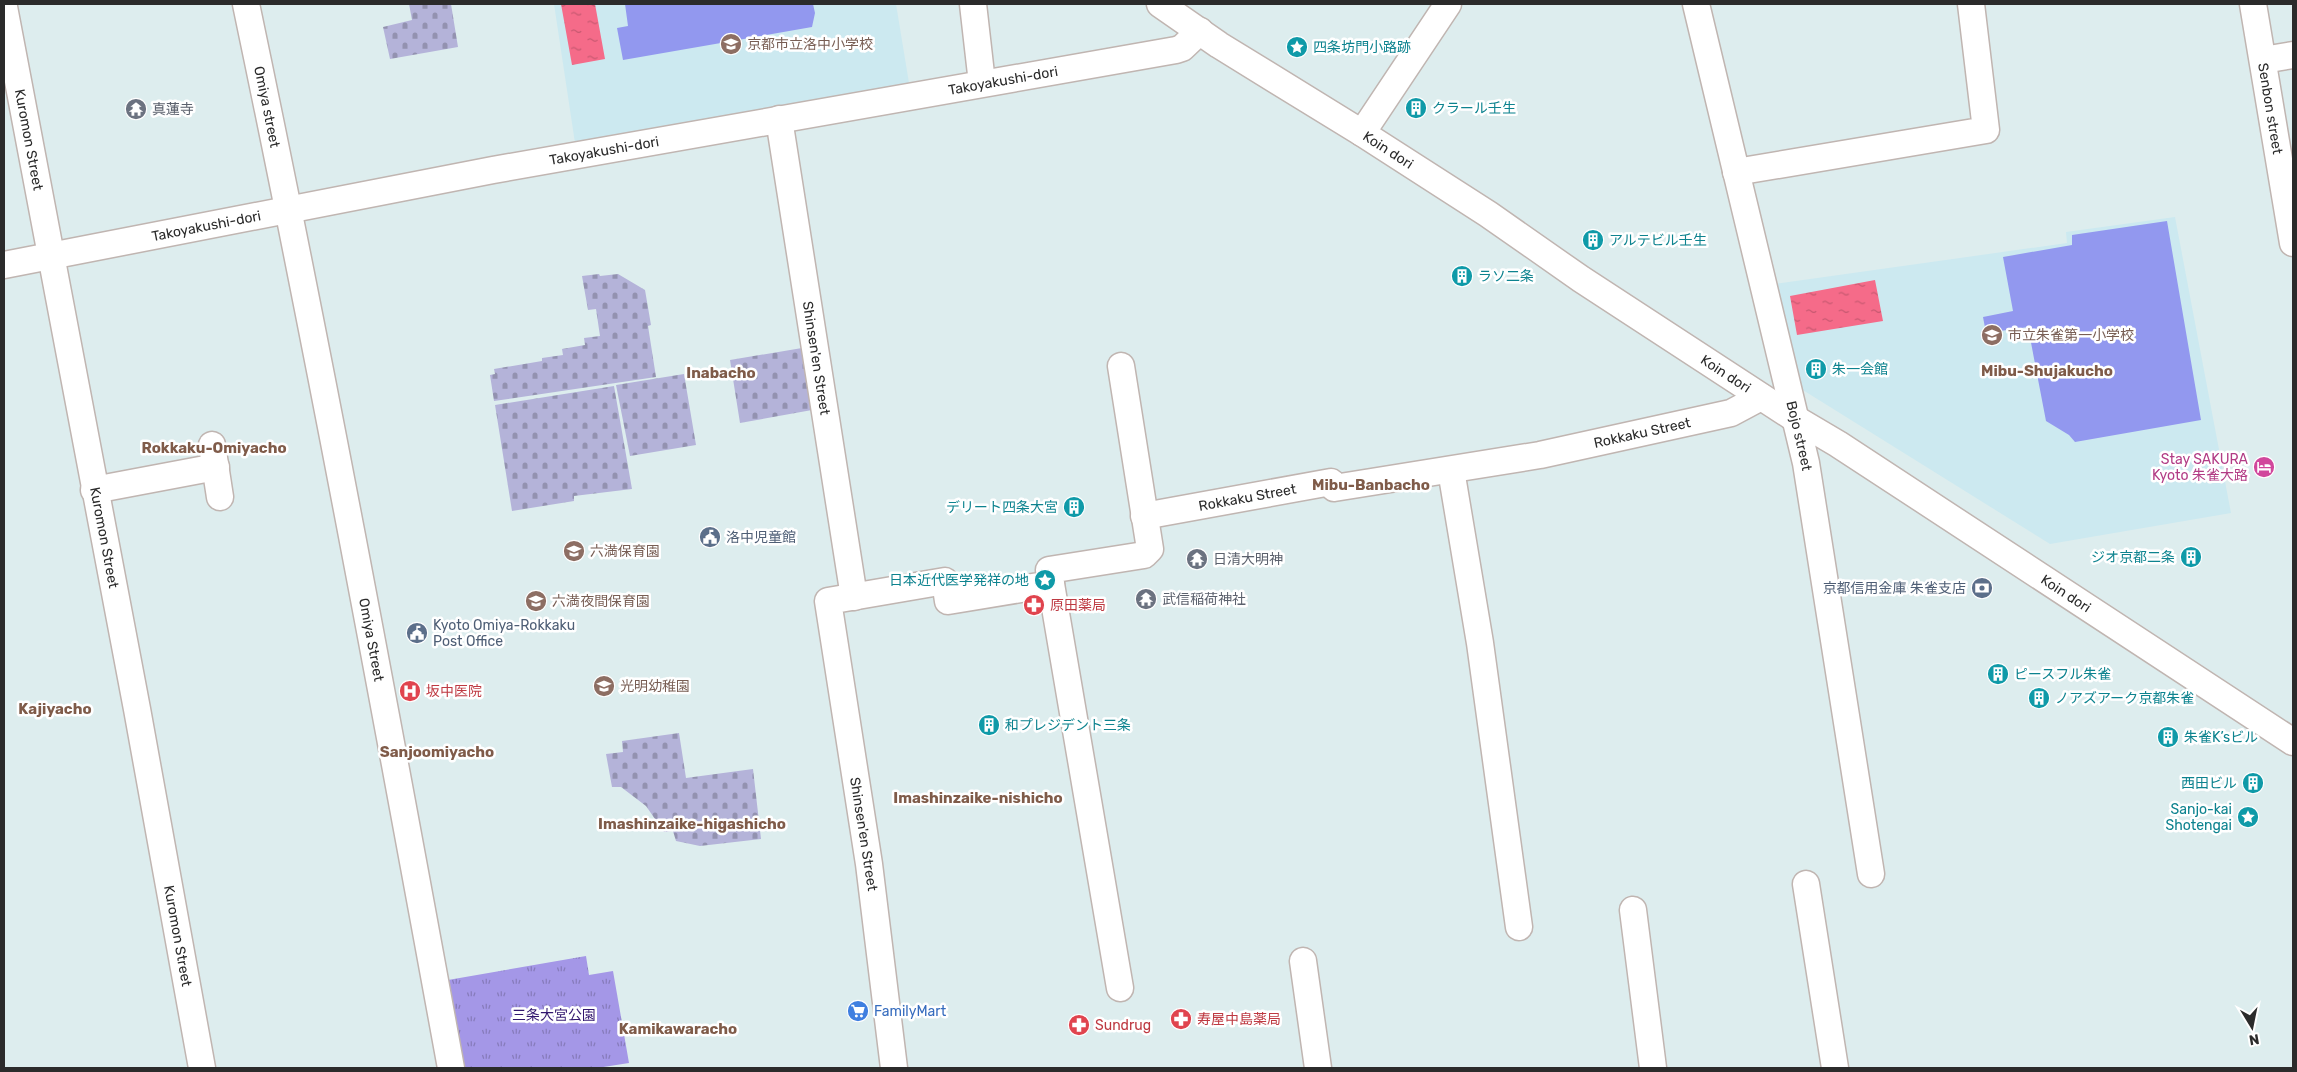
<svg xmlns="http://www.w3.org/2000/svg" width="2297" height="1072" viewBox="0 0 2297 1072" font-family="Rubik,'Noto Sans JP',sans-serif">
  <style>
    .education { fill: #cce9f0 }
    .grass { fill: url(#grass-tufts) }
    .cemetery { fill: url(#cemetery-stones) }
    .pitch { fill: #9298ef }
    .water { fill: url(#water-ripples) }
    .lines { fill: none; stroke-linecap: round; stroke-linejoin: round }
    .minor-casing { stroke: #c0b5b1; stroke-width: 29 }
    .minor { stroke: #fff; stroke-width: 26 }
    .labels { text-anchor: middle; stroke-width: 5; stroke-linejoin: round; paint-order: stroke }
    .education-label { font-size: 14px; fill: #785e54; stroke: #fff; text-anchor: start }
    .culture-label { font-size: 14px; fill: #0d838f; stroke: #fff; text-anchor: start }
    .street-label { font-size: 14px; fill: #2b2b2b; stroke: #fff }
    .worship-label { font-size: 14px; fill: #5b616d; stroke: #fff; text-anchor: start }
    .hotel-label { font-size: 14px; fill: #b23c85; stroke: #fff; text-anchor: end }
    .service-label { font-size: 14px; fill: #4e5e75; stroke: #fff; text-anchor: start }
    .health-label { font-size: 14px; fill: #be3a42; stroke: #fff; text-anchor: start }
    .shop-label { font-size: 14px; fill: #366cbe; stroke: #fff; text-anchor: start }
    .park-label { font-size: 14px; fill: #31166e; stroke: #fff }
    .neighbourhood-label { font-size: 15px; font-weight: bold; fill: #7f5b49; stroke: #fff }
  </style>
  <defs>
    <pattern id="grass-tufts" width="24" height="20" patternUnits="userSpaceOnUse" patternTransform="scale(1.25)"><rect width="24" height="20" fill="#a497e7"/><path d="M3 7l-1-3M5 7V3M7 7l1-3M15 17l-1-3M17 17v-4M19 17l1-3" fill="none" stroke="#867bbb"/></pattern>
    <pattern id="cemetery-stones" width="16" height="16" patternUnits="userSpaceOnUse" patternTransform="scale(1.25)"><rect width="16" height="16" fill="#b4b3d9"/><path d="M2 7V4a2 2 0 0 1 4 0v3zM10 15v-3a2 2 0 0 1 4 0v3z" fill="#9392b0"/></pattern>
    <pattern id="water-ripples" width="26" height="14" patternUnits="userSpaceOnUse" patternTransform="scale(1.25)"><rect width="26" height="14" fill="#f56b89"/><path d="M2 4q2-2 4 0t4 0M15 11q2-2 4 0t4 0" fill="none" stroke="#c75870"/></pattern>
  </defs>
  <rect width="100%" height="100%" fill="#ddedee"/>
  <path class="education" d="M 554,4 L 896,4 L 909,83 L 575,143 Z
    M 2175,217 L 2231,513 L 2050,544 L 1798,387 L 1774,284 L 2067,243 L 2066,232 Z"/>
  <path class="grass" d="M 586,956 L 589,975 L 613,971 L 629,1063 L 597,1068 L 464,1068 L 448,980 Z"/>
  <path class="cemetery" d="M 409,4 L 451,4 L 458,47 L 390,59 L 383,27 L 412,20 Z
    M 599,274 L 600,276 L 618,274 L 645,290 L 651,325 L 648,326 L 656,377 L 494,401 L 490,375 L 495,374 L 494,369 L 542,361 L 542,358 L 563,355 L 562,349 L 585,345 L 584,338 L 600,336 L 596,309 L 588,310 L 582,276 Z
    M 802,348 L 812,410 L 740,423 L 730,360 Z
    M 684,374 L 696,445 L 630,456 L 616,385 Z
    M 614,386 L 632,489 L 574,496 L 574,501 L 512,511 L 495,405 Z
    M 679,733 L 686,778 L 753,769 L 761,839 L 700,846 L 676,841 L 673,831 L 664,832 L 646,806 L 621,787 L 612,787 L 606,754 L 623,752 L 622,741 Z"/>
  <path class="pitch" d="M 625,4 L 813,4 L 815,13 L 812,27 L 623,60 L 617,28 L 628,26 Z
    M 2167,221 L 2201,420 L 2075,442 L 2069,435 L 2046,421 L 2028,327 L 1986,333 L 1983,317 L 2013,311 L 2003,257 L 2072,245 L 2072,235 Z"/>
  <path class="water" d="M 561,4 L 595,4 L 605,59 L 572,65 Z
    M 1875,280 L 1883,321 L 1797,335 L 1790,296 Z"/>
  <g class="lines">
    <g class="minor-casing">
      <g id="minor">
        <path id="s1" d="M 246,4 C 320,357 386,713 451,1068"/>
        <path d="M 973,4 L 982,83"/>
        <path id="s2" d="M 1160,4 L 1219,45 L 1362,133 L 1488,214 L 1581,279 L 1794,418 L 1838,444 L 2293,742"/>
        <path id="s3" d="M 1696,4 L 1806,463 L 1871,874"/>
        <path id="s4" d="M 2253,4 L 2293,243"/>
        <path id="s5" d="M 4,7 L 137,709 L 202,1068"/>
        <path d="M 2263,60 L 2293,55"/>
        <path id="s6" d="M 779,119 L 854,597"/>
        <path d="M 1362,133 L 1448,4"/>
        <path d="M 1736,172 L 1986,130 L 1971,4"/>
        <path id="s7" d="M 4,265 L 493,170 L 1176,50 L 1182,48 L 1200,31"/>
        <path d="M 212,445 L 220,497"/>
        <path d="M 1451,470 L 1480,643 L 1519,927"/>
        <path d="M 94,490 L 216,467"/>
        <path id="s8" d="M 1144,516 L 1331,482 L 1334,488 L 1540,455 L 1731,413 L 1761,397"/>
        <path d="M 1051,584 L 1120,988"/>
        <path d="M 1806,884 L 1835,1068"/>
        <path d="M 1633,910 L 1653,1068"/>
        <path d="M 1303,961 L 1318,1068"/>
        <path d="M 894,1068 L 869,864 L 828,601 L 945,581 L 948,601 L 1051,584 L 1049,570 L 1144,555 L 1150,549 L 1121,366"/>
      </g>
    </g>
    <use href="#minor" class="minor"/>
  </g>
  <defs>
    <g id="school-disc" transform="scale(1.125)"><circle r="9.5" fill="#8d6e63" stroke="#fff"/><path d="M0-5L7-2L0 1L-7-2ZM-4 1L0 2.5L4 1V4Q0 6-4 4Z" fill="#fff"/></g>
    <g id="sight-disc" transform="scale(1.125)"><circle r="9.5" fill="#0f9aa8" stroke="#fff"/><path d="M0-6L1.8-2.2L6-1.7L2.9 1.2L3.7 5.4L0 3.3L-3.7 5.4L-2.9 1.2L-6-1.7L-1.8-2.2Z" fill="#fff"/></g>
    <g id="building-disc" transform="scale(1.125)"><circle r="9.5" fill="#0f9aa8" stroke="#fff"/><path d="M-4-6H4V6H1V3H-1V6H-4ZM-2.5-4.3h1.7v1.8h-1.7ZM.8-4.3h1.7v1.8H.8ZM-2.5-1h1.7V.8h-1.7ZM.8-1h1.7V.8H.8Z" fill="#fff"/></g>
    <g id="temple-disc" transform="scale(1.125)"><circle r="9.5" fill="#6b7280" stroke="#fff"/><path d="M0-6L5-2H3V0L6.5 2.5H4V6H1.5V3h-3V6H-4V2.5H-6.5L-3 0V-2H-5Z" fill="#fff"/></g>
    <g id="hotel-disc" transform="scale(1.125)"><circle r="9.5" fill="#d1479c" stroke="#fff"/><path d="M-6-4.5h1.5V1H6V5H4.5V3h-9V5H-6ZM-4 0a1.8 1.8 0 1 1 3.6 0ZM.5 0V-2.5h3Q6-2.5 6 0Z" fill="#fff"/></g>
    <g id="civic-disc" transform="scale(1.125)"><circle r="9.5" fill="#5c6f8a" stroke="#fff"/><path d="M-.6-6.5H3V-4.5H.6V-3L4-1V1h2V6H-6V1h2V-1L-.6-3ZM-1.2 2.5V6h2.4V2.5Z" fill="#fff"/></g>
    <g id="bank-disc" transform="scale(1.125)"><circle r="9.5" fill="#5c6f8a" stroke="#fff"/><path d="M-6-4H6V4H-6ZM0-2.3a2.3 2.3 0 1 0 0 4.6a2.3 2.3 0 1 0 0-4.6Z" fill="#fff"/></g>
    <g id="pharmacy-disc" transform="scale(1.125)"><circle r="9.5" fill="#e0444e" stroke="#fff"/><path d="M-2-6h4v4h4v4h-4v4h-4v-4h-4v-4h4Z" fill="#fff"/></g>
    <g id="hospital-disc" transform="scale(1.125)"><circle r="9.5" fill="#e0444e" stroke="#fff"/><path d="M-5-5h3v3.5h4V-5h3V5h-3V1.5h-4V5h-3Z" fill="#fff"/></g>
    <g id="supermarket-disc" transform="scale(1.125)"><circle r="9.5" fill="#3f7fe0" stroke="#fff"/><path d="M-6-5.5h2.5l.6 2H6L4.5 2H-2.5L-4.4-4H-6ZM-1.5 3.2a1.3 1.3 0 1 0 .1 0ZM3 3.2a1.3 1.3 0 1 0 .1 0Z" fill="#fff"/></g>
  </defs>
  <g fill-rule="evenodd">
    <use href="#school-disc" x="731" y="44"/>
    <use href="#sight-disc" x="1297" y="47"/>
    <use href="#building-disc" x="1416" y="108"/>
    <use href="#temple-disc" x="136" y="109"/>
    <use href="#building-disc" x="1593" y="240"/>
    <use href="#building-disc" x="1462" y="276"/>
    <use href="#school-disc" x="1992" y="335"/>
    <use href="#building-disc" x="1816" y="369"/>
    <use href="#hotel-disc" x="2264" y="467"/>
    <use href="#building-disc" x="1074" y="507"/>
    <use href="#civic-disc" x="710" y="537"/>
    <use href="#school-disc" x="574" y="551"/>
    <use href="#building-disc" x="2191" y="557"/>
    <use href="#temple-disc" x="1197" y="559"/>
    <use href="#sight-disc" x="1045" y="580"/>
    <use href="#bank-disc" x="1982" y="588"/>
    <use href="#temple-disc" x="1146" y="599"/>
    <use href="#school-disc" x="536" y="601"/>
    <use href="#pharmacy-disc" x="1034" y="605"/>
    <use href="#civic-disc" x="417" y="633"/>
    <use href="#building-disc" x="1998" y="674"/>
    <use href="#school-disc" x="604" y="686"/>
    <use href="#hospital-disc" x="410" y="691"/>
    <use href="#building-disc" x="2039" y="698"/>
    <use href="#building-disc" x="989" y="725"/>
    <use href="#building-disc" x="2168" y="737"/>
    <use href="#building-disc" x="2253" y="783"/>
    <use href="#sight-disc" x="2248" y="817"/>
    <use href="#supermarket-disc" x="858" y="1011"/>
    <use href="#pharmacy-disc" x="1181" y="1019"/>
    <use href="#pharmacy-disc" x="1079" y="1025"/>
  </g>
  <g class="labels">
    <g class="education-label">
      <text x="747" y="49">京都市立洛中小学校</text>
      <text x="2008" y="340">市立朱雀第一小学校</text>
      <text x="590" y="556">六満保育園</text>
      <text x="552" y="606">六満夜間保育園</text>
      <text x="620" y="691">光明幼稚園</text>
    </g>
    <g class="culture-label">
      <text x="1313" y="52">四条坊門小路跡</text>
      <text x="1432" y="113">クラール壬生</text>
      <text x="1609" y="245">アルテビル壬生</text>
      <text x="1478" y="281">ラソ二条</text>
      <text x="1832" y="374">朱一会館</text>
      <text x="1058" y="512" text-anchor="end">デリート四条大宮</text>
      <text x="2175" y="562" text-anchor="end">ジオ京都二条</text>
      <text x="1029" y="585" text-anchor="end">日本近代医学発祥の地</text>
      <text x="2014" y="679">ピースフル朱雀</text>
      <text x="2055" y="703">ノアズアーク京都朱雀</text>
      <text x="1005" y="730">和プレジデント三条</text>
      <text x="2184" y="742">朱雀K’sビル</text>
      <text x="2237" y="788" text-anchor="end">西田ビル</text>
      <text x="2232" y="814" text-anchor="end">Sanjo-kai<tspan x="2232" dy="16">Shotengai</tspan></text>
    </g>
    <g class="street-label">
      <text dy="5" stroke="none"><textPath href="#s7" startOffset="1016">Takoyakushi-dori</textPath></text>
      <text dy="5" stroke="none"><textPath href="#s1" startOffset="105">Omiya street</textPath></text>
      <text dy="5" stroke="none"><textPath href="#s4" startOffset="106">Senbon street</textPath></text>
      <text dy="5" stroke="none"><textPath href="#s5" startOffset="135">Kuromon Street</textPath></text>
      <text dy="5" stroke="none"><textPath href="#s7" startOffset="611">Takoyakushi-dori</textPath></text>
      <text dy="5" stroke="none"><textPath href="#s2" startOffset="271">Koin dori</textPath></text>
      <text dy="5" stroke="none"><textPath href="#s7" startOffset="206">Takoyakushi-dori</textPath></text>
      <text dy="5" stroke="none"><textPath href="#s6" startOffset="242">Shinsen'en Street</textPath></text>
      <text dy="5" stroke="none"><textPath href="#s2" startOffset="676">Koin dori</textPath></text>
      <text dy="5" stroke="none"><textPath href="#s8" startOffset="510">Rokkaku Street</textPath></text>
      <text dy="5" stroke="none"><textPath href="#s3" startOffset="444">Bojo street</textPath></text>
      <text dy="5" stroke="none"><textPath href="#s8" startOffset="105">Rokkaku Street</textPath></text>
      <text dy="5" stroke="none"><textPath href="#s5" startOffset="540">Kuromon Street</textPath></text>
      <text dy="5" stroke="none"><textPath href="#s2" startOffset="1081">Koin dori</textPath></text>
      <text dy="5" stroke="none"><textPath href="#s1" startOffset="648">Omiya Street</textPath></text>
      <text transform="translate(864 834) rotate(81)" y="5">Shinsen'en Street</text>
      <text dy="5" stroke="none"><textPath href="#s5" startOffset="945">Kuromon Street</textPath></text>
    </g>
    <g class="worship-label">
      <text x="152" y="114">真蓮寺</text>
      <text x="1213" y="564">日清大明神</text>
      <text x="1162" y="604">武信稲荷神社</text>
    </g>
    <g class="hotel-label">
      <text x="2248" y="464">Stay SAKURA<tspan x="2248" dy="16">Kyoto 朱雀大路</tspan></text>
    </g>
    <g class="service-label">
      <text x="726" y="542">洛中児童館</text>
      <text x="1966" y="593" text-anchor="end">京都信用金庫 朱雀支店</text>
      <text x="433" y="630">Kyoto Omiya-Rokkaku<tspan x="433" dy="16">Post Office</tspan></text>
    </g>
    <g class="health-label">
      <text x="1050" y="610">原田薬局</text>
      <text x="426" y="696">坂中医院</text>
      <text x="1197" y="1024">寿屋中島薬局</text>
      <text x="1095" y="1030">Sundrug</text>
    </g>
    <g class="shop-label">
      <text x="874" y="1016">FamilyMart</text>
    </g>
    <g class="park-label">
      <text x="554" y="1020">三条大宮公園</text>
    </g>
    <g class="neighbourhood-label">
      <text x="2047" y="376">Mibu-Shujakucho</text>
      <text x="721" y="378">Inabacho</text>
      <text x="214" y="453">Rokkaku-Omiyacho</text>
      <text x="1371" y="490">Mibu-Banbacho</text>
      <text x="55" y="714">Kajiyacho</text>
      <text x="437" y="757">Sanjoomiyacho</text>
      <text x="978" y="803">Imashinzaike-nishicho</text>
      <text x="692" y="829">Imashinzaike-higashicho</text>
      <text x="678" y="1034">Kamikawaracho</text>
    </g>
  </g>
  <rect width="2297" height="1072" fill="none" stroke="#2b2b2b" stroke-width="10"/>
  <g transform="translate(2252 1027) rotate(170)" stroke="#ffffff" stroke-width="4" paint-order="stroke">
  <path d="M0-4L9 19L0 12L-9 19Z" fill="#2b2b2b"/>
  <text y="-8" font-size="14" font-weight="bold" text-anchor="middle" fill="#2b2b2b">N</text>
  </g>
</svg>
